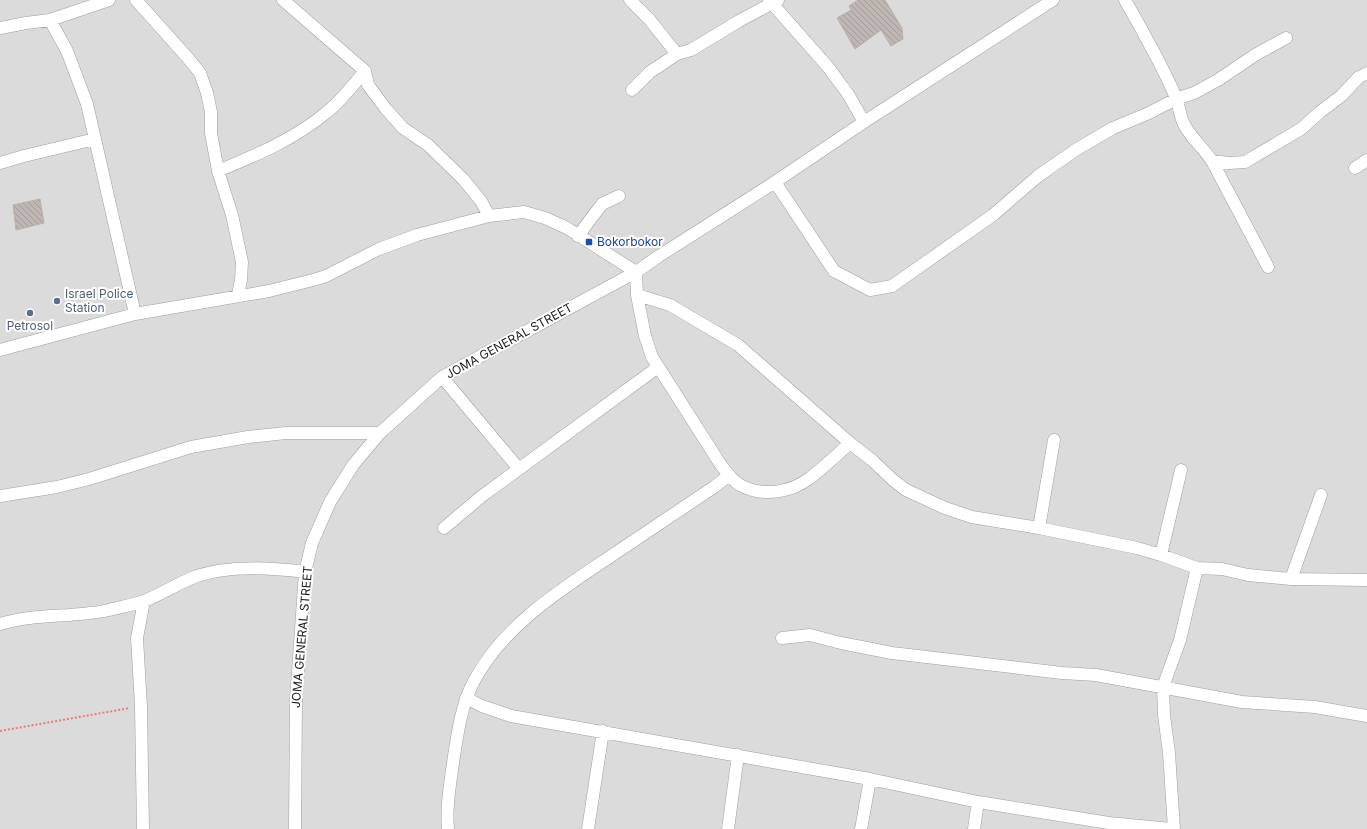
<svg xmlns="http://www.w3.org/2000/svg" width="1367" height="829" viewBox="0 0 1367 829" font-family="Inter,sans-serif">
  <style>
    .residential { fill: #dcdbdb }
    .building { fill: url(#building-back-hatch); stroke: #beb0a9 }
    .lines { fill: none; stroke-linecap: round; stroke-linejoin: round }
    .minor-casing { stroke: #9f9f9f; stroke-width: 13 }
    .path { stroke: #ec7a77; stroke-width: 2; stroke-dasharray: 2 2; stroke-linecap: butt }
    .minor { stroke: #fff; stroke-width: 12 }
    .transit-dot { fill: #1a4fb4; stroke: #fff; stroke-width: 1.5 }
    .service-dot { fill: #5c6f8a; stroke: #fff; stroke-width: 1.5 }
    .labels { text-anchor: middle; stroke-width: 4; stroke-linejoin: round; paint-order: stroke }
    .transit-label { font-size: 12px; fill: #164399; stroke: #fff; text-anchor: start }
    .service-label { font-size: 12px; fill: #4e5e75; stroke: #fff; text-anchor: start }
    .street-label { font-size: 12px; fill: #1e1e1e; stroke: #fff }
  </style>
  <defs>
    <pattern id="building-back-hatch" width="6" height="6" patternUnits="userSpaceOnUse"><rect width="6" height="6" fill="#beb6b2"/><path d="M-1 5l2 2M0 0l6 6M5-1l2 2" fill="none" stroke="#a39c99"/></pattern>
  </defs>
  <rect width="100%" height="100%" fill="#eeeae5"/>
  <path class="residential" d="M 0,0 L 1367,0 L 1367,829 L 0,829 Z"/>
  <path class="building" d="M 858,0 L 885,0 L 902,28 L 903,39 L 891,46 L 881,30 L 855,49 L 837,18 L 851,10 L 849,6 Z
    M 40,199 L 44,223 L 16,230 L 13,205 Z"/>
  <g class="lines">
    <g class="minor-casing">
      <path id="minor" d="M 136,0 L 187,57 L 200,73 L 207,93 L 211,112 L 211,133 L 218,171 L 232,215 L 242,262 L 241,280 L 238,295
        M 283,0 L 365,71 L 368,85 L 386,109 L 403,128 L 428,145 L 463,179 L 481,201 L 489,216
        M 630,0 L 649,19 L 677,54
        M 769,0 L 828,67 L 848,94 L 864,122
        M 1125,0 C 1143,32 1162,64 1176,98 C 1179,106 1180,115 1183,122 C 1189,137 1204,148 1212,161 L 1229,163 L 1245,162 L 1301,129 L 1320,112 L 1341,96 L 1359,77 L 1367,73
        M 50,20 L 109,0
        M 0,28 L 26,23 L 50,20 L 67,51 L 87,104 L 135,314
        M 632,90 L 650,72 L 677,54 L 691,50 L 739,21 L 778,0
        M 1212,161 L 1268,267
        M 0,163 L 24,156 L 95,139
        M 1355,168 L 1367,160
        M 218,171 C 256,155 295,139 327,112 C 341,101 353,85 365,71
        M 775,182 L 834,271 L 870,290 L 892,286 L 993,215 L 1038,176 L 1077,149 L 1113,128 L 1149,113 L 1176,99 L 1194,93 L 1218,80 L 1255,55 L 1286,38
        M 578,236 L 602,204 L 619,196
        M 636,272 L 637,295 L 670,305 L 738,345 L 850,443 L 873,461 L 893,480 L 906,490 L 945,508 L 972,517 L 1039,528 L 1137,548 L 1161,555 L 1197,568 L 1222,569 L 1248,575 L 1291,579 L 1367,580
        M 637,295 L 645,336 L 652,357 L 719,462 C 725,470 730,479 740,485 C 762,497 790,493 810,478 C 824,467 837,455 850,443
        M 0,350 L 135,314 L 269,291 L 313,280 L 326,276 L 379,249 L 417,235 L 489,216 L 524,212 L 545,218 L 567,228 L 636,272
        M 442,377 L 519,469
        M 0,496 L 57,487 L 89,479 L 191,447 L 248,437 L 286,433 L 380,433
        M 444,528 L 482,496 L 658,367
        M 1039,528 L 1054,440
        M 1161,555 L 1181,470
        M 1291,579 L 1321,495
        M 0,624 C 35,613 73,618 109,610 C 120,607 133,605 144,601 C 162,594 178,583 197,576 C 230,565 271,568 305,572
        M 782,638 L 810,635 L 841,643 L 892,653 L 1062,673 L 1096,675 L 1242,702 L 1315,707 L 1367,716
        M 466,698 L 482,706 L 511,716 L 870,779 L 978,802 L 1109,823 L 1171,829
        M 143,829 L 141,706 L 137,638 L 144,601
        M 295,829 L 296,701 L 305,572 L 312,543 L 330,502 L 353,465 L 380,433 L 442,377 L 636,272 L 659,256 L 775,182 L 864,122 L 1053,0
        M 448,829 C 446,807 450,785 453,763 C 457,736 461,705 474,681 C 504,625 559,591 611,556 C 645,533 680,510 714,487 L 728,476
        M 588,829 L 603,731
        M 728,829 L 738,755
        M 861,829 L 870,779
        M 974,829 L 978,802
        M 1174,829 L 1169,753 L 1164,715 L 1163,687 L 1180,640 L 1197,568"/>
    </g>
    <path class="path" d="M 0,731 L 130,708"/>
    <use href="#minor" class="minor"/>
  </g>
  <rect class="transit-dot" x="585" y="238" width="8" height="8" rx="2"/>
  <g class="service-dot">
    <circle cx="57" cy="301" r="4"/>
    <circle cx="30" cy="313" r="4"/>
  </g>
  <g class="labels">
    <g class="transit-label">
      <text x="597" y="246">Bokorbokor</text>
    </g>
    <g class="service-label">
      <text x="65" y="298">Israel Police<tspan x="65" dy="14">Station</tspan></text>
      <text x="30" y="330" text-anchor="middle">Petrosol</text>
    </g>
    <g class="street-label">
      <text transform="translate(509 341) rotate(-29)" y="4">JOMA GENERAL STREET</text>
      <text transform="translate(302 637) rotate(-85)" y="4">JOMA GENERAL STREET</text>
    </g>
  </g>
</svg>
